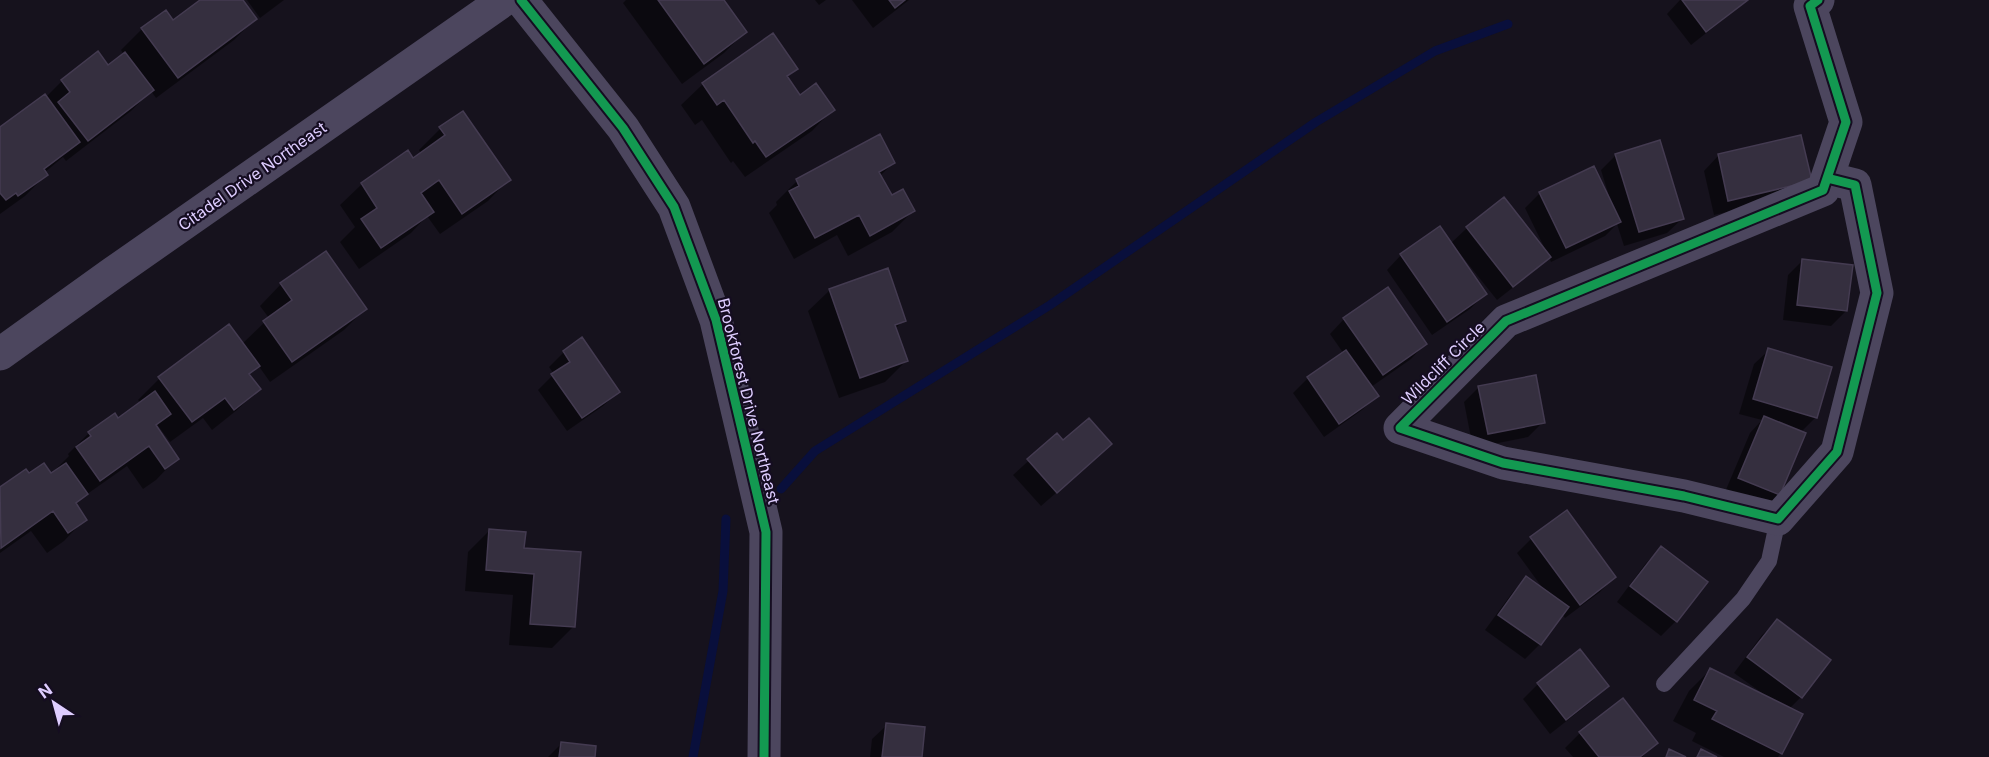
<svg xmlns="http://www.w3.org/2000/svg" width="1989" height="757" viewBox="0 0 1989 757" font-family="Inter,sans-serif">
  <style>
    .shadow { fill: #0007 }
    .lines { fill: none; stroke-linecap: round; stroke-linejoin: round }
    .stream { stroke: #090f3c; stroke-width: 9 }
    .building { fill: #352f3f; stroke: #443b51; stroke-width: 1.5 }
    .service { stroke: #4c465e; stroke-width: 16 }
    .minor { stroke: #4c465e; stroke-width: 33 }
    .cycleway-casing { stroke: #150d21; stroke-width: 13 }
    .cycleway { stroke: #139951; stroke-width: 9 }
    .labels { text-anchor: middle; stroke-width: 4.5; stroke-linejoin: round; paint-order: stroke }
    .street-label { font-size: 16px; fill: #decdff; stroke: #150d21 }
  </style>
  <rect width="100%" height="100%" fill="#16121d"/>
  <path class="shadow" d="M 203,0 L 241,0 L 255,19 L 234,40 L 156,98 L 151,91 L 131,111 L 66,161 L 63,157 L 44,173 L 46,175 L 25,196 L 0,214 L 0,128 L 46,97 L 62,81 L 108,67 L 124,55 L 121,50 L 142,29 L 173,22 Z
    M 247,0 L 284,0 L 260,18 Z
    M 626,0 L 722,0 L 745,32 L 724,53 L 682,84 L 623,3 Z
    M 815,0 L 826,0 L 819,5 Z
    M 852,0 L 909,0 L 873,28 Z
    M 1680,0 L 1748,0 L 1691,45 L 1667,14 Z
    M 772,35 L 796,69 L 786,78 L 800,97 L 833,109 L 812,131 L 745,177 L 733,161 L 731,163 L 702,120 L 695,125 L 681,105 L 703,84 Z
    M 462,113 L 509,179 L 488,201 L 440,234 L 427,216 L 411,233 L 359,269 L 340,242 L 355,227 L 340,205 L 362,184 L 407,152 L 412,160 L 421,154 L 419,150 L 440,129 Z
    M 1800,137 L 1796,196 L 1714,215 L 1704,171 L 1718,156 Z
    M 1616,155 L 1682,219 L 1667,233 L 1624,246 L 1617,224 L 1605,236 L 1551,262 L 1549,257 L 1534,271 L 1497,300 L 1457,250 L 1455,251 L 1485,294 L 1470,309 L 1432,335 L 1387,270 L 1401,255 L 1450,244 L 1467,228 L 1503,199 L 1546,251 L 1525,208 L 1540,193 L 1609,196 L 1601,170 Z
    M 893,163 L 880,176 L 891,197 L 913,211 L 892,232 L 848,256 L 837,235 L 794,259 L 769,213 L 777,205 L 776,202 L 797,181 Z
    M 1803,260 L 1846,311 L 1831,326 L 1783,320 L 1788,275 Z
    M 281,284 L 365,309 L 344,330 L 270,382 L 258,365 L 248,375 L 259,389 L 237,410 L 212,430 L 203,418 L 170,442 L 156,423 L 154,425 L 177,458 L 156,480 L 143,489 L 127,466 L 83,497 L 75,505 L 85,519 L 64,541 L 47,553 L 31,531 L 0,553 L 0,488 L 26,471 L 28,475 L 51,475 L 57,471 L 55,470 L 69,456 L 68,454 L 89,433 L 118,420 L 141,403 L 138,400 L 159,379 L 242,344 L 269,318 L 260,306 Z
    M 830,290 L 904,320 L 895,329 L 907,360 L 885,382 L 839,398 L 808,311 Z
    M 1344,319 L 1425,344 L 1411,359 L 1371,387 L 1377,395 L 1362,410 L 1324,437 L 1293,393 L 1308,378 L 1344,354 L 1330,334 Z
    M 581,339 L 618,392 L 603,406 L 567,431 L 538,390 L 554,374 L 549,367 L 564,352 Z
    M 1769,350 L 1816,417 L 1800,433 L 1779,494 L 1764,508 L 1725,492 L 1750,433 L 1762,420 L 1739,414 L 1754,364 Z
    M 1479,387 L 1543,422 L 1528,437 L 1473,448 L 1464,402 Z
    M 1057,435 L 1063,443 L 1096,458 L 1041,506 L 1013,475 Z
    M 489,531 L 523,549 L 573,627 L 552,648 L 509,645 L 513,595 L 465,591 L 468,552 Z
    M 1531,539 L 1614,577 L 1600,592 L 1565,618 L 1562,614 L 1540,644 L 1525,659 L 1485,630 L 1512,593 L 1526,578 L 1544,590 L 1517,553 Z
    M 1661,548 L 1676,621 L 1661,636 L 1617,602 L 1646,563 Z
    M 1777,621 L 1829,660 L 1801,697 L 1789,709 L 1781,753 L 1778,757 L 1724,757 L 1692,741 L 1696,733 L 1673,721 L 1689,691 L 1710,670 L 1761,695 L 1762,693 L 1734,673 L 1762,635 Z
    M 1580,652 L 1607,686 L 1592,701 L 1550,734 L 1523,699 L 1538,684 Z
    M 887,725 L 920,757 L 870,757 L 872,739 Z
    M 1580,733 L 1656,743 L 1642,757 L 1573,757 L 1565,748 Z
    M 561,744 L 594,757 L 548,757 Z"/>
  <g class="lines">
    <path class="stream" d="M 781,489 L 815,451 L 1050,305 L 1316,122 L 1435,51 L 1508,24
      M 693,757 L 723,591 L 726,519"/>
  </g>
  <path class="building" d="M 200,0 L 243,0 L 257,19 L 178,78 L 141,28 L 166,10 L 173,20 Z
    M 658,0 L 724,0 L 747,32 L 704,64 Z
    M 889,0 L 905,0 L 895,8 Z
    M 1682,0 L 1748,0 L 1706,32 Z
    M 773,33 L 798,69 L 787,76 L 800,95 L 816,83 L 835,110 L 766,157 L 755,141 L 753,143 L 724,100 L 717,105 L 702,83 Z
    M 98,51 L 108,65 L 125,52 L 154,90 L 88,141 L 58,102 L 70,92 L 61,80 Z
    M 45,94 L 80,142 L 44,169 L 48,175 L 18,196 L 16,193 L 6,200 L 0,193 L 0,127 Z
    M 463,111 L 511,180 L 462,214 L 439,180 L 421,193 L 434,212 L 381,248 L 361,219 L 377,208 L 361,183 L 408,150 L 413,158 L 445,135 L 439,127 Z
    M 880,134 L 895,163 L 879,172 L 892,195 L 903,189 L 915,211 L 870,236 L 859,215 L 815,238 L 789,191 L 799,186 L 796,179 Z
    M 1801,135 L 1812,181 L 1728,201 L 1718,154 Z
    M 1660,140 L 1684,219 L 1639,232 L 1615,154 Z
    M 1594,166 L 1621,222 L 1566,248 L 1539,192 Z
    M 1504,197 L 1551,257 L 1513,287 L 1466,227 Z
    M 1440,226 L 1487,294 L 1447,322 L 1400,254 Z
    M 326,251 L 367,309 L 292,362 L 263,321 L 292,300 L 280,283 Z
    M 1802,259 L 1853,265 L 1847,311 L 1797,305 Z
    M 888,268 L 906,321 L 895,325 L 908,361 L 860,378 L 829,289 Z
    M 1388,287 L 1427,344 L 1383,375 L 1343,318 Z
    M 229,324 L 260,366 L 249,374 L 261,389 L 234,410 L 225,398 L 192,422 L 158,377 Z
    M 582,337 L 620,392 L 582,418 L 551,374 L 570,362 L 563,351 Z
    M 1768,348 L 1832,367 L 1817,418 L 1753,399 Z
    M 1346,350 L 1379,396 L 1339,424 L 1307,377 Z
    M 1536,375 L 1545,423 L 1488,434 L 1478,386 Z
    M 155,391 L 171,414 L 156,425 L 179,459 L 165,469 L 149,446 L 100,481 L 76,447 L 91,436 L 88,432 L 115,413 L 118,418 Z
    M 1764,416 L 1806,433 L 1780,495 L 1738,478 Z
    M 1089,418 L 1112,444 L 1057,493 L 1027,459 L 1057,433 L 1063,440 Z
    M 44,463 L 51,473 L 66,463 L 88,494 L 76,503 L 87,520 L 68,533 L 53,511 L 1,548 L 0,487 L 26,469 L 29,473 Z
    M 1567,510 L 1616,577 L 1580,605 L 1530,537 Z
    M 489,529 L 526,532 L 524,548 L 581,552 L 575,627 L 530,624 L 534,574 L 486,570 Z
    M 1661,546 L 1708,582 L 1677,622 L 1630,586 Z
    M 1526,576 L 1569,607 L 1541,645 L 1498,615 Z
    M 1777,619 L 1831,660 L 1802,698 L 1747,657 Z
    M 1580,649 L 1609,686 L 1566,720 L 1537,683 Z
    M 1710,668 L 1803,714 L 1782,754 L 1712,719 L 1717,711 L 1694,700 Z
    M 1623,698 L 1658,743 L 1640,757 L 1599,757 L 1579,732 Z
    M 886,723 L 925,727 L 922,757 L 882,757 Z
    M 561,742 L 596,746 L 595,757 L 559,757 Z
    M 1669,749 L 1686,757 L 1666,757 Z
    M 1701,749 L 1717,757 L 1697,757 Z"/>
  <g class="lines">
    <path class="service" d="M 1664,684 L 1743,599 L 1769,561 L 1778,519"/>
    <path class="minor" d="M 521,0 L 623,128 L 674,207 L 716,320 L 766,532 L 764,757
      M 1818,0 L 1810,6 L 1846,122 L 1823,190 L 1506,321 L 1400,428 L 1503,463 L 1684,496 L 1778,519 L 1837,452 L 1877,293 L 1855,185 L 1827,178
      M 0,354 L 113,273 L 504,0"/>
    <g class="cycleway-casing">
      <path id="cycleway" d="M 521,0 L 623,128 L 674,207 L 716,320 L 766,532 L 764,757
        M 1818,0 L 1810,6 L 1846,122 L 1823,190 L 1506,321 L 1400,428 L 1503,463 L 1684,496 L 1778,519 L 1837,452 L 1877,293 L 1855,185 L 1827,178"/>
    </g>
    <use href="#cycleway" class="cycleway"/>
  </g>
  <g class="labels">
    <g class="street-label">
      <text transform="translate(252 176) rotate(-35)" y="6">Citadel Drive Northeast</text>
      <text transform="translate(1443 363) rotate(-45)" y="6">Wildcliff Circle</text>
      <text transform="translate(749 401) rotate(76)" y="6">Brookforest Drive Northeast</text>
    </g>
  </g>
  <g transform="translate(54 703) rotate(324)" stroke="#150d21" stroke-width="4.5" paint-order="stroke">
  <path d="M0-4.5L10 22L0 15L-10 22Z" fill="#decdff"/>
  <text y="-9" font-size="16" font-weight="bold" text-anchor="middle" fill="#decdff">N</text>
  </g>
</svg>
